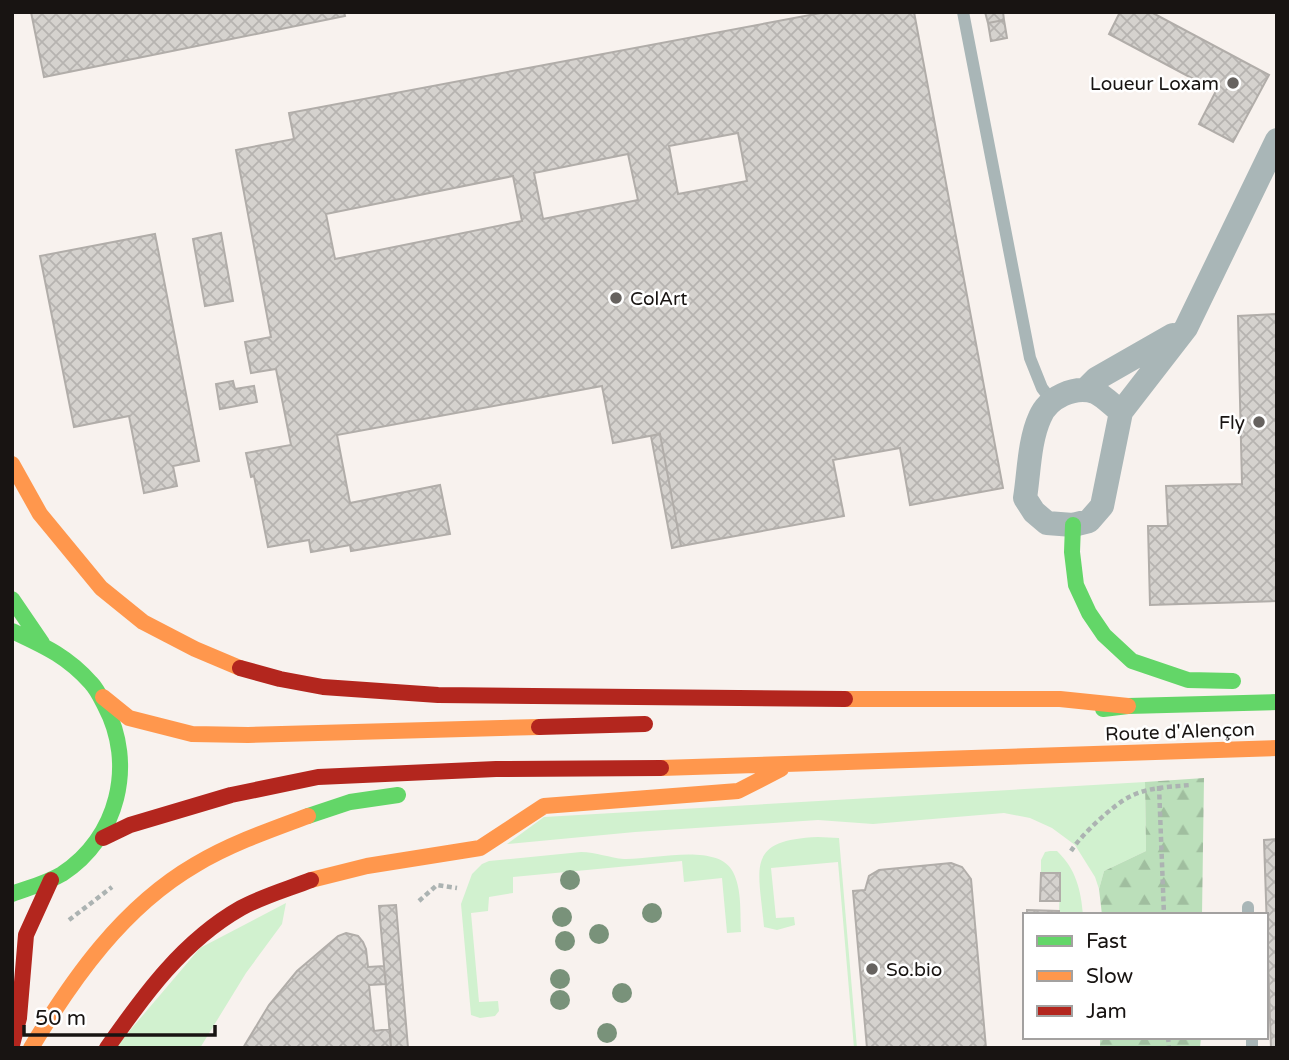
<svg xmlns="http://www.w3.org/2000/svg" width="1289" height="1060" viewBox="0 0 1289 1060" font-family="'Varela Round',sans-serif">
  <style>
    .green { fill: #d1f1cf }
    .forest { fill: url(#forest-firs) }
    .building { fill: url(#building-cross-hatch); stroke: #b1ada9; stroke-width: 2; fill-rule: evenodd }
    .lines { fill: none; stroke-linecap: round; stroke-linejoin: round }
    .path { stroke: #acb3b2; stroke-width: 4.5; stroke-dasharray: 5 3.5; stroke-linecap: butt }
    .lane { stroke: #a9b6b7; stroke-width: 12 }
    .street { stroke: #a9b6b7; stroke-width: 24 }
    .fast { stroke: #63d668; stroke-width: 16 }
    .slow { stroke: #ff974d; stroke-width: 16 }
    .jam { stroke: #b3261e; stroke-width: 16 }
    .tree { fill: #79927a }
    .poi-dot { fill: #66625f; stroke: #fff; stroke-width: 2.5 }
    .labels { text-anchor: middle; stroke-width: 5; stroke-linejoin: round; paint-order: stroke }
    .poi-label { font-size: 19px; fill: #181412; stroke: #fff; text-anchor: end }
    .street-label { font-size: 19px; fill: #181412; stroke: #fff }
  </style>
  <defs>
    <pattern id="forest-firs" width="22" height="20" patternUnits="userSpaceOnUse" patternTransform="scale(1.75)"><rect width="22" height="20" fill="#bbdfba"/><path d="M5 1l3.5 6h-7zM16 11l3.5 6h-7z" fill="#a0be9f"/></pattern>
    <pattern id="building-cross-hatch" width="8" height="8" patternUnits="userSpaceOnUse" patternTransform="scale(1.75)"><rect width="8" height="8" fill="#d5d2ce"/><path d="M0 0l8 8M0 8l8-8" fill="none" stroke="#b6b3b0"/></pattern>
  </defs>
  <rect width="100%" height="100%" fill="#f8f2ee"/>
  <path class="green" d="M 1145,782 L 1146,851 L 1104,871 L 1099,889 L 1095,877 L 1075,845 L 1052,828 L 1030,818 L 1004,813 L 873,824 L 818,820 L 635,832 L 507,844 L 544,817 Z
    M 818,837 L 839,838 L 857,1048 L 854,1048 L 838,862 L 771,868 L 776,918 L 794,917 L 795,925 L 777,930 L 764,927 C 759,868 744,840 818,837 Z
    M 1050,851 L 1057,851 C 1076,869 1081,890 1083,915 L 1059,915 L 1060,873 L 1041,873 L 1041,860 L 1045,852 Z
    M 581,852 C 596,852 610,858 624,859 C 653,860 718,842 733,872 C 742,889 740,913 741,932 L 727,933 L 722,878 L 684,882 L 682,861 L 513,877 L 513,893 L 489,897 L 488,911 L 471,913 L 479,1002 L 498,1001 L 499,1011 L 495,1016 L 480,1018 L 471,1015 L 461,904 L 472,874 L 482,864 L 489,861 Z
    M 286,903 L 282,924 L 246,973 L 200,1048 L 115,1048 L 200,948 Z"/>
  <path class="forest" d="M 1204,778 L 1202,915 L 1102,915 L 1099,889 L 1104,871 L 1146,851 L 1145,782 Z
    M 1100,1037 L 1201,1037 L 1200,1048 L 1100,1048 Z"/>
  <path class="building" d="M 31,12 L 344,12 L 345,16 L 44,77 Z
    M 826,12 L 914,12 L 1003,488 L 910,505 L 900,448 L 833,460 L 844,516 L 681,546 L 660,434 L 613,443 L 602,386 L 337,435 L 350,503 L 440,485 L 450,534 L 351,551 L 350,545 L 311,552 L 309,540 L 268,547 L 254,476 L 251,477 L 246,453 L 291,445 L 276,369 L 251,373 L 245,342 L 271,337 L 236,150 L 294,139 L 289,113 ZM 738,133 L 747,181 L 678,194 L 669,146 ZM 628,154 L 638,200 L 543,219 L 534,173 ZM 513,176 L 522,221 L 335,259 L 326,214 Z
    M 985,12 L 1003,12 L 1004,20 L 988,23 Z
    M 1120,12 L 1151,12 L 1269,75 L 1233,142 L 1199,124 L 1216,91 L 1109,34 Z
    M 1004,20 L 1007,38 L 991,41 L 988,23 Z
    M 221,233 L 233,301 L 205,306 L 193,239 Z
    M 155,234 L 199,461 L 173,466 L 177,486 L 144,493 L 129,416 L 74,427 L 40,256 Z
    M 1277,314 L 1277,601 L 1150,605 L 1148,526 L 1168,526 L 1166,486 L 1242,484 L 1238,316 Z
    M 233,381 L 235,389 L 254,386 L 257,402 L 220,409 L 216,384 Z
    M 660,434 L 681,546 L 672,548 L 651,436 Z
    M 1277,839 L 1277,1048 L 1271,1048 L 1264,840 Z
    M 951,863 L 962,867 L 971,879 L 986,1048 L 867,1048 L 853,891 L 865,890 L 869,876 L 879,870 Z
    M 1041,873 L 1060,873 L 1060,901 L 1040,901 Z
    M 396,905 L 404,1000 L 408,1048 L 391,1048 L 379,906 Z
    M 1027,910 L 1059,911 L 1059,915 L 1027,915 Z
    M 346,933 L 358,936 L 363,942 L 366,949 L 368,967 L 384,966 L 386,984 L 369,985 L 374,1031 L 390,1029 L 391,1047 L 243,1048 L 269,1005 L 297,971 L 338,936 Z"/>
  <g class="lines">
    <path class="path" d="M 1159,786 L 1164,915
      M 1071,851 C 1081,835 1114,804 1131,796 C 1149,787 1171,787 1190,785
      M 419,901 L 437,885 L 457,888
      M 69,920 L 112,887
      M 1168,1037 L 1169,1048"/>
    <path class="lane" d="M 963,12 L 1030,358 L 1042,388 L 1052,401
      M 1248,907 L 1248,915
      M 1252,1037 L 1252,1048"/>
    <path class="street" d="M 1085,390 L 1096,379 L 1173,335
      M 1121,412 C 1113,406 1104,396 1095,392 C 1074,385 1048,398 1040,417 C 1029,441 1029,473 1025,498 L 1034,512 L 1047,523 L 1073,525 L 1089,521 L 1102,506 L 1121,412 L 1186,328 L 1277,140"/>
    <path class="fast" d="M 1073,525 L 1072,552 L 1076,585 L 1089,613 L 1104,635 L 1132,661 L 1188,680 L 1233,681
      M 12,599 L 42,643
      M 12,631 C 44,646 67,656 91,683 C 97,689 101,698 105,706 C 136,764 118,838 62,874 C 47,883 28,888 12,894
      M 1103,709 L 1128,706 L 1277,702
      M 308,816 L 350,802 L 398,795"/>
    <path class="slow" d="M 12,464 L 40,514 L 101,588 L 143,622 L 195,649 L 240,668
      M 103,697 L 129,718 L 192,734 L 248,735 L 539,727
      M 845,699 L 1060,699 L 1128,706
      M 661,768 L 1277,748
      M 480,848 L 544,806 L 738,791 L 781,769
      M 311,880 L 367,866 L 480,848
      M 31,1048 C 73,978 123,907 195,865 C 230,844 270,830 308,816"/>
    <path class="jam" d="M 240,668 L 280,679 L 323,687 L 438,695 L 845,699
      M 539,727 L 645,724
      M 103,838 L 130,825 L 231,795 L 318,777 L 496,769 L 661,768
      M 12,1045 L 19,1018 L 26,935 L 51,880
      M 107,1048 C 144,995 183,941 241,908 C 263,896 288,889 311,880"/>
  </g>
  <g class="tree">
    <circle cx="570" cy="880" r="10"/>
    <circle cx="652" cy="913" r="10"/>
    <circle cx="562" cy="917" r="10"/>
    <circle cx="599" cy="934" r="10"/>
    <circle cx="565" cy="941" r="10"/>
    <circle cx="560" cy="979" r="10"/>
    <circle cx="622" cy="993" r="10"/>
    <circle cx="560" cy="1000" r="10"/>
    <circle cx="607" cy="1033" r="10"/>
  </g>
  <g class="poi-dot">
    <circle cx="1233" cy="83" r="7"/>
    <circle cx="616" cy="298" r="7"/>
    <circle cx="1259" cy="422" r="7"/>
    <circle cx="872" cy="969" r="7"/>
  </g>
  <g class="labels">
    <g class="poi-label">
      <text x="1219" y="90">Loueur Loxam</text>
      <text x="630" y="305" text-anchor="start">ColArt</text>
      <text x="1245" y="429">Fly</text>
      <text x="886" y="976" text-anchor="start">So.bio</text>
    </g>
    <g class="street-label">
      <text transform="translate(1180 731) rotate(-2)" y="7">Route d'Alençon</text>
    </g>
  </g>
  <rect width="1289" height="1060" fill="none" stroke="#181412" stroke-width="28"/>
  <rect x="1023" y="913" width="245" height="126" fill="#ffffff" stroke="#a3a1a0" stroke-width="2"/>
  <rect x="1037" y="936" width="35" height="10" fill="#63d668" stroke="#a3a1a0" stroke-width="2"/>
  <text x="1086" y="948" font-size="21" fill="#181412">Fast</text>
  <rect x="1037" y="971" width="35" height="10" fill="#ff974d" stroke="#a3a1a0" stroke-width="2"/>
  <text x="1086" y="983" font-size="21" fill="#181412">Slow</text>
  <rect x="1037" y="1006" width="35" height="10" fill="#b3261e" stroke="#a3a1a0" stroke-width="2"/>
  <text x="1086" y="1018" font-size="21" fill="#181412">Jam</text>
  <path d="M24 1025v10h191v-10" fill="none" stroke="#181412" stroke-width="3.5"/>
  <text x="35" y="1025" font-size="21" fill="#181412" stroke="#ffffff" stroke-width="5" paint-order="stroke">50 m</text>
</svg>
